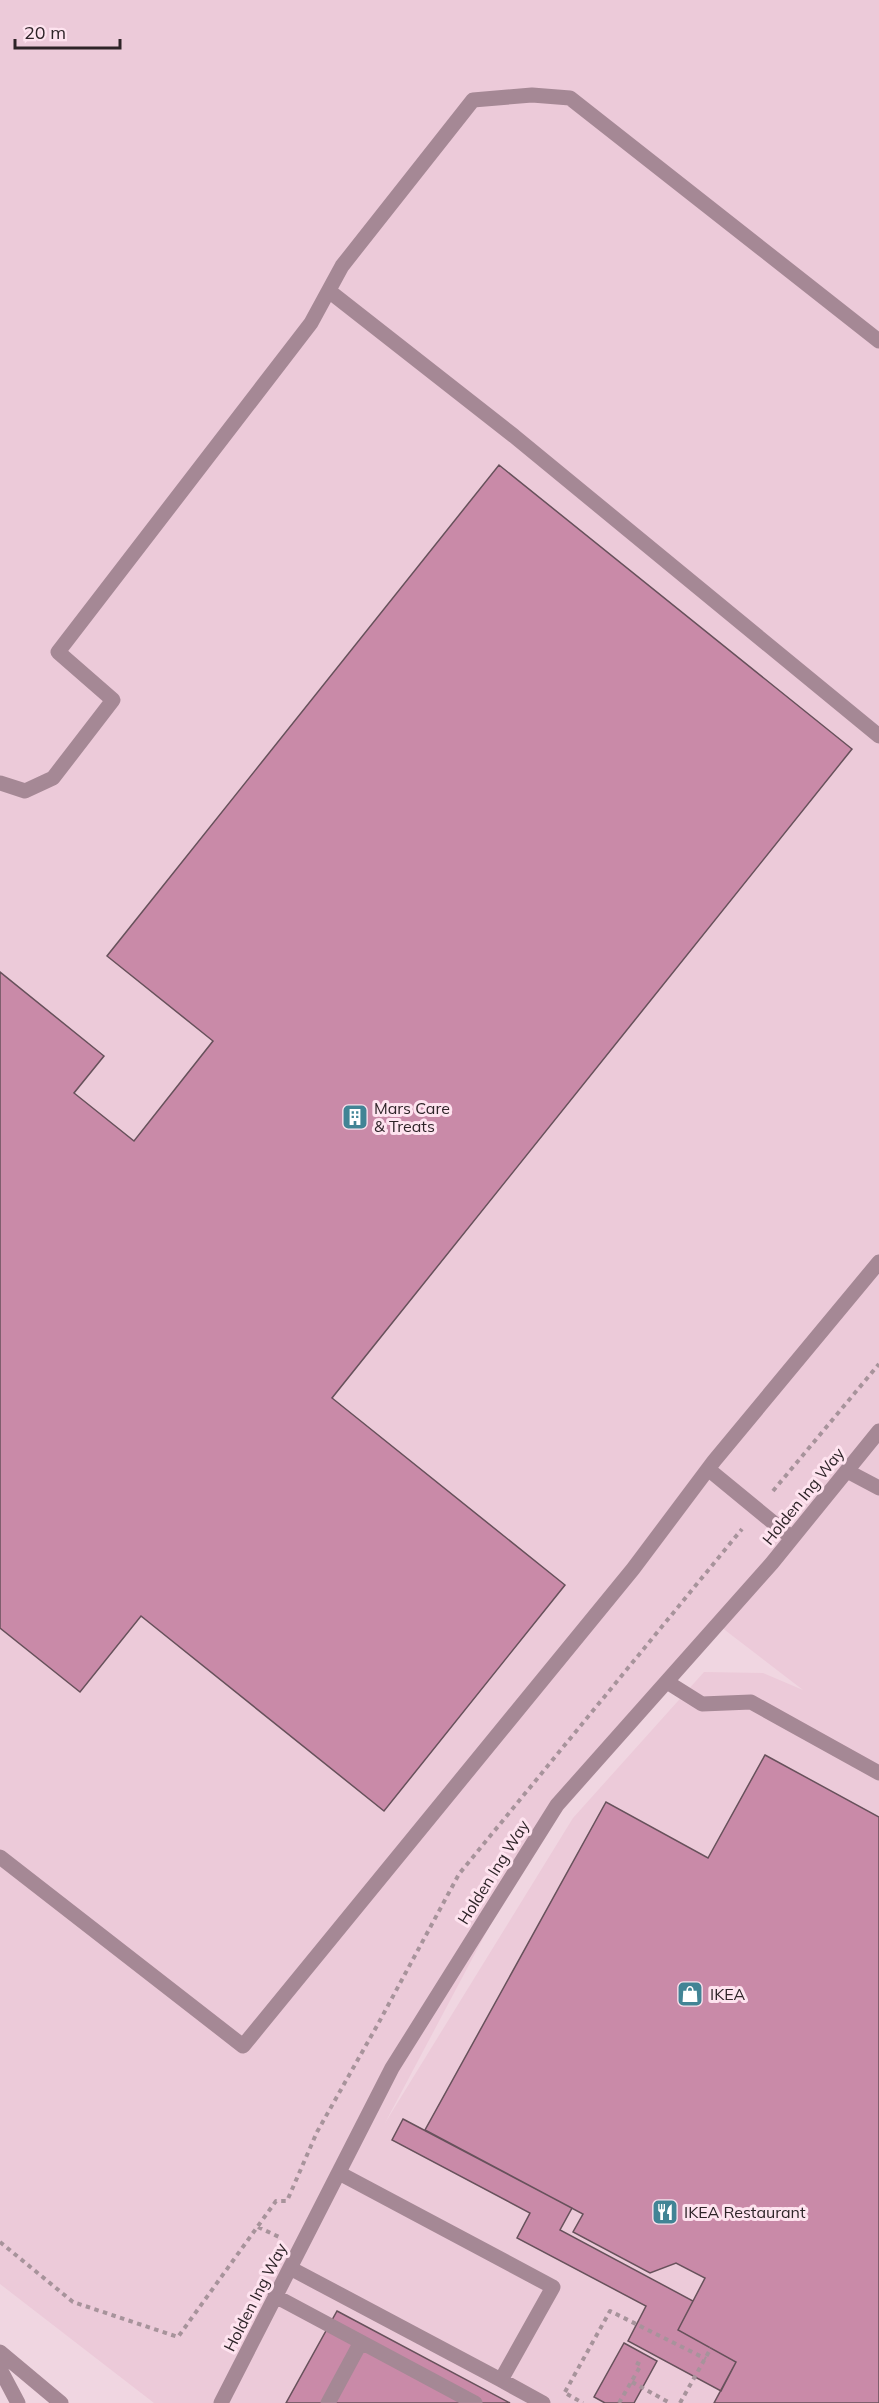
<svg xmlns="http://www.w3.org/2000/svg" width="879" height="2403" viewBox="0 0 879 2403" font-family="Mulish,sans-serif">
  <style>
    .built { fill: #eccad9; fill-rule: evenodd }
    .building { fill: #c98aa8; stroke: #67515b; stroke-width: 1.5 }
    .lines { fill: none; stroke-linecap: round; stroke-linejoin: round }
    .path { stroke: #a7939b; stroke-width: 4; stroke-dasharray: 4.5 4.5; stroke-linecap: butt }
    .minor { stroke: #a58895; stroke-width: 15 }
    .labels { text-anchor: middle; stroke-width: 6; stroke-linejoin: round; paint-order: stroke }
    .poi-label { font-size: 16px; fill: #2e2428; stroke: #fee3ef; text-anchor: start }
    .street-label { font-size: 16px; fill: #2e2428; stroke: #fee3ef }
  </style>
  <rect width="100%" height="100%" fill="#f0d6e1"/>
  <path class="built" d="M 0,0 L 879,0 L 879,2403 L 154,2403 L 0,2284 ZM 721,1627 L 803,1690 L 763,1673 L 704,1672 L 573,1818 L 385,2123 L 532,1846 Z"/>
  <path class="building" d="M 499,465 L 852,749 L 332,1398 L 565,1585 L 384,1811 L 141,1616 L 80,1692 L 0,1628 L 0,972 L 104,1056 L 74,1093 L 134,1141 L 213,1041 L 107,956 Z
    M 765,1755 L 879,1817 L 879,2403 L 714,2403 L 736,2362 L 678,2330 L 705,2278 L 676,2263 L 650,2273 L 573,2232 L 583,2214 L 425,2130 L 606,1802 L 708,1858 Z
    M 403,2119 L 572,2208 L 560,2230 L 693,2301 L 678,2330 L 736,2362 L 721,2391 L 628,2341 L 646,2306 L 517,2238 L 530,2213 L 392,2140 Z
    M 337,2311 L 510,2403 L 286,2403 Z
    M 624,2343 L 657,2361 L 634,2403 L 605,2403 L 594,2397 Z"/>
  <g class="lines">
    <path class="path" d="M 773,1491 L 879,1364
      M 258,2227 L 279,2237
      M 0,2242 L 73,2302 L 178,2337 L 276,2201 L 287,2201 L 317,2132 L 378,2024 L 459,1874 L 742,1529
      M 632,2382 L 670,2403
      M 565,2392 L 610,2311 L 706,2359
      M 567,2394 L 583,2403
      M 619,2403 L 641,2365 L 635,2362
      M 680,2403 L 711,2348"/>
    <path class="minor" d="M 329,291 L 514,436 L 879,736
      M 0,783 L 25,791 L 53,778 L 113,700 L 58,652 L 311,323 L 342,266 L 473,100 L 532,95 L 570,98 L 879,341
      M 708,1469 L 792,1538
      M 847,1471 L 879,1488
      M 667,1682 L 702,1704 L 751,1702 L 879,1773
      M 0,1857 L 243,2046 L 633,1569 L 714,1461 L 879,1262
      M 290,2268 L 501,2380 L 553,2287 L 339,2173
      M 275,2296 L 361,2342 L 328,2403
      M 361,2342 L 475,2403
      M 0,2352 L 61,2403
      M 0,2369 L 18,2403
      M 501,2380 L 543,2403
      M 221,2403 L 392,2068 L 557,1805 L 772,1563 L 879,1431"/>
  </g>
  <defs>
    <g id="building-square" transform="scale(1.35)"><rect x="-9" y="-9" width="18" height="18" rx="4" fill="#418495" stroke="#fee3ef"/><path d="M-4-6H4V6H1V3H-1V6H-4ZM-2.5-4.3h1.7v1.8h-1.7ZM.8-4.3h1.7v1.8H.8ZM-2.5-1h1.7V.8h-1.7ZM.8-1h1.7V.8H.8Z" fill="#fff"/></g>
    <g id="shop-square" transform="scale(1.35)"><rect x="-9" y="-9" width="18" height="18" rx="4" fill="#418495" stroke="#fee3ef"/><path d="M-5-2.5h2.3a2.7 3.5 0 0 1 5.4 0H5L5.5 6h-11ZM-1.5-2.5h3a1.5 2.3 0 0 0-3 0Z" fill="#fff"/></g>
    <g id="restaurant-square" transform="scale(1.35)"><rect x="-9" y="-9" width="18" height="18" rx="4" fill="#418495" stroke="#fee3ef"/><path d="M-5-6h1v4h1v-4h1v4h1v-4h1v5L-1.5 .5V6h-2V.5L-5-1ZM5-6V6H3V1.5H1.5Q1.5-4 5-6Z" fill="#fff"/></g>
  </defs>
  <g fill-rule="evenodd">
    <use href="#building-square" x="355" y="1117"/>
    <use href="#shop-square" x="690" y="1994"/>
    <use href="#restaurant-square" x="665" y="2212"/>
  </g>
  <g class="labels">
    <g class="poi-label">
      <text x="374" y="1114">Mars Care<tspan x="374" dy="18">&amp; Treats</tspan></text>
      <text x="710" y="2000">IKEA</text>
      <text x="684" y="2218">IKEA Restaurant</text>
    </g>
    <g class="street-label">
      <text transform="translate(803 1496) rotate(-51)" y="6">Holden Ing Way</text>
      <text transform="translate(493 1872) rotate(-58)" y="6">Holden Ing Way</text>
      <text transform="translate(255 2297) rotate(-63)" y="6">Holden Ing Way</text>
    </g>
  </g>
  <path d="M15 39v9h105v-9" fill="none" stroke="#2e2428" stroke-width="3"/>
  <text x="24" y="39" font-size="18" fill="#2e2428" stroke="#fee3ef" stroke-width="4.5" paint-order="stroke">20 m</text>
</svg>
